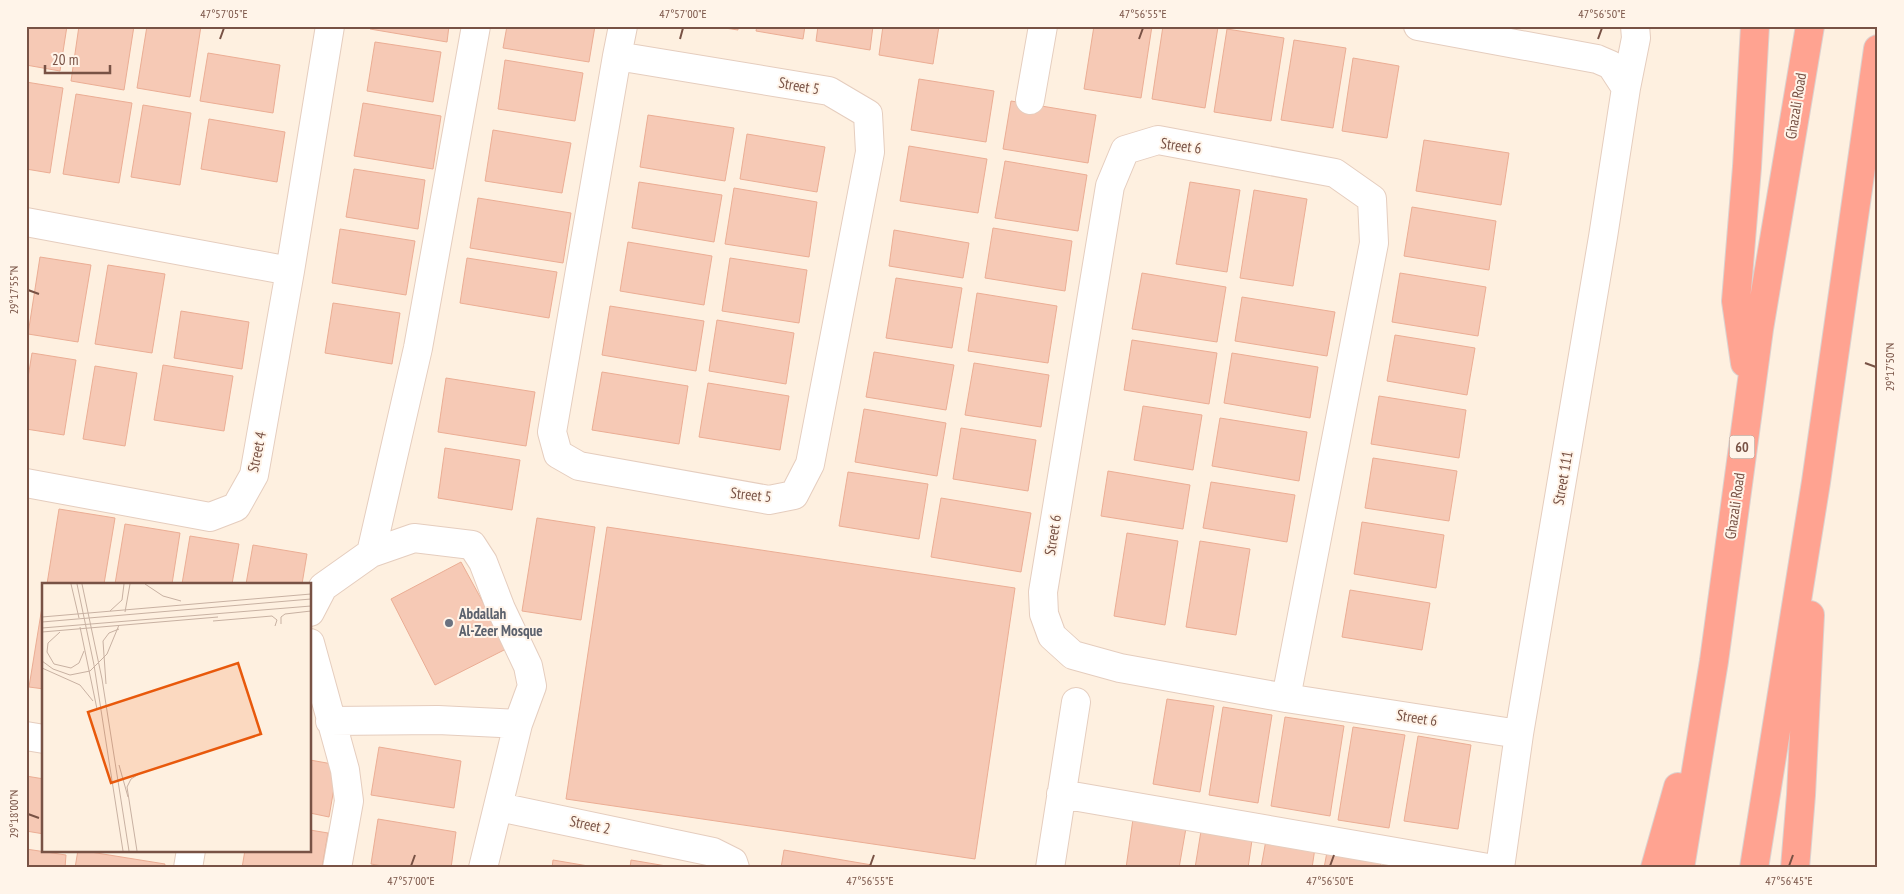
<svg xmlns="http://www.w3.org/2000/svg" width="1904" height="894" viewBox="0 0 1904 894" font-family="'PT Sans Narrow',sans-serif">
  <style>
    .building { fill: #f6c9b5; stroke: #ebad94 }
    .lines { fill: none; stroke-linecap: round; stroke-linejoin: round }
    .minor-casing { stroke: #e5cdbe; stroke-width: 30 }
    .highway-casing { stroke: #dcd2cf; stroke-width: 30 }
    .minor { stroke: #fff; stroke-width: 28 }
    .highway { stroke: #ffa391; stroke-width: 28 }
    .ticks { fill: none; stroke: #785245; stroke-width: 2 }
    .worship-dot { fill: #6b7280; stroke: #fff4e9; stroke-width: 2 }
    .labels { text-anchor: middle; stroke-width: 4; stroke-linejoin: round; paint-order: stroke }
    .shield { fill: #fff4e9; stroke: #a08376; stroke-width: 1 }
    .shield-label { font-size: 14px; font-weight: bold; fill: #785245 }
    .street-label { font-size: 15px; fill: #785245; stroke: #fff4e9 }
    .worship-label { font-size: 15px; font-weight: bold; fill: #5b616d; stroke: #fff4e9; text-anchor: start }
    .inset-road { fill: none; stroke: #c8b1a2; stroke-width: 1 }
    .view { fill: #e8590c; fill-opacity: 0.15; stroke: #e8590c; stroke-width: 2.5 }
    .inset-edge { fill: none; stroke: #785245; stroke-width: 2.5 }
    .neatline { fill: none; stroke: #785245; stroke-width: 2 }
    .ticks-label { font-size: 12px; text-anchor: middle; fill: #785245 }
  </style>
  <rect width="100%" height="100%" fill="#fef0e0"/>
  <path class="building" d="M 26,26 L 67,26 L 60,71 L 26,65 Z
    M 79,26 L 134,26 L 124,90 L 71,81 Z
    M 147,26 L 201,26 L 190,97 L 137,88 Z
    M 370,26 L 449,26 L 447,42 L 370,29 Z
    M 507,26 L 595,26 L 589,62 L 503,48 Z
    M 712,26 L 738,26 L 738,30 Z
    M 757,26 L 805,26 L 803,39 L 756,31 Z
    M 818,26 L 873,26 L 870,50 L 816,41 Z
    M 883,26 L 939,26 L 933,64 L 879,55 Z
    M 1094,26 L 1152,26 L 1141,98 L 1084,89 Z
    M 1163,26 L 1218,27 L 1205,108 L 1152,99 Z
    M 1227,29 L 1284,38 L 1271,121 L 1214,112 Z
    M 1294,40 L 1346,48 L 1333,128 L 1281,120 Z
    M 375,42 L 441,52 L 433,102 L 367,91 Z
    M 208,53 L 280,65 L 273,113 L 200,101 Z
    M 1353,58 L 1399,66 L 1387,138 L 1342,131 Z
    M 505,60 L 583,73 L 575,121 L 498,109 Z
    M 919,79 L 994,91 L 986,142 L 911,130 Z
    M 26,82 L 63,88 L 50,173 L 26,169 Z
    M 76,94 L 132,103 L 119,183 L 63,174 Z
    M 1011,101 L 1096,115 L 1088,163 L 1003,149 Z
    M 363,103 L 441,116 L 433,169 L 354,156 Z
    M 143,105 L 191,113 L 180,185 L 131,177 Z
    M 648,115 L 734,128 L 725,181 L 640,167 Z
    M 209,119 L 285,132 L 277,182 L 201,169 Z
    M 493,130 L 571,143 L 562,193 L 485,181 Z
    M 747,134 L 825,147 L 817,192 L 740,179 Z
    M 1424,140 L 1509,153 L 1501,205 L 1416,191 Z
    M 909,146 L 987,159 L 978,213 L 900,201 Z
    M 1005,161 L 1087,175 L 1078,231 L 995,218 Z
    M 354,169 L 425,180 L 418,229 L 346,217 Z
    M 639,182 L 722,195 L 714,242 L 632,228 Z
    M 1190,182 L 1240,190 L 1227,272 L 1176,264 Z
    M 734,188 L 817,202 L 809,257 L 725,244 Z
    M 1254,190 L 1307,199 L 1293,286 L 1240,278 Z
    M 478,198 L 571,213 L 563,263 L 470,248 Z
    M 1412,207 L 1496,221 L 1489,270 L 1404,256 Z
    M 993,228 L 1072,241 L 1065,291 L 985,278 Z
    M 340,229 L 415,241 L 406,295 L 332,283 Z
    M 894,230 L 969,243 L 963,278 L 889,266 Z
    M 628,242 L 712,256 L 704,305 L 620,291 Z
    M 40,257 L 91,265 L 78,342 L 28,334 Z
    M 467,258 L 557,272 L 549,318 L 460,303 Z
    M 730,258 L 807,270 L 799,323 L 722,311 Z
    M 108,265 L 165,274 L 152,353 L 95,344 Z
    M 1142,273 L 1226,287 L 1217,342 L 1132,329 Z
    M 1400,273 L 1486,287 L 1478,336 L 1392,322 Z
    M 896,278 L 962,288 L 952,348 L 886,338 Z
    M 977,293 L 1057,306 L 1048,363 L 968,351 Z
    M 1242,297 L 1335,312 L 1327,356 L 1235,341 Z
    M 333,303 L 400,313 L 392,364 L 325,353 Z
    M 610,306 L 704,321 L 696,371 L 602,355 Z
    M 181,311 L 249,322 L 242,369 L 174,358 Z
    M 717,320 L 794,333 L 786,384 L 709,371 Z
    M 1395,335 L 1475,348 L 1467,395 L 1387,381 Z
    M 1132,340 L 1217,353 L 1209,404 L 1124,390 Z
    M 874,352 L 954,365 L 946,410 L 866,397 Z
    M 32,353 L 76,360 L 64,435 L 26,429 L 26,390 Z
    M 1232,353 L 1318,367 L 1310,418 L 1224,403 Z
    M 974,363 L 1049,375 L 1041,427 L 965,415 Z
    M 163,365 L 233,376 L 224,431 L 154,420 Z
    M 95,366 L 137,373 L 125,446 L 83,439 Z
    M 602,372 L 688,386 L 679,444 L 592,430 Z
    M 446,378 L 535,392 L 526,446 L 438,432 Z
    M 708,383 L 789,396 L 780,450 L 699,437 Z
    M 1379,396 L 1466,410 L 1459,458 L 1371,444 Z
    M 1143,406 L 1202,415 L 1193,470 L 1134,460 Z
    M 864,409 L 946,423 L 937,476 L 855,462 Z
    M 1220,418 L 1307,432 L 1299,481 L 1212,466 Z
    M 961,428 L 1036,440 L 1028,491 L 953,479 Z
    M 445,448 L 520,460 L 512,510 L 438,498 Z
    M 1373,458 L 1457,471 L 1449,521 L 1365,508 Z
    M 1108,471 L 1190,485 L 1183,529 L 1101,516 Z
    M 848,472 L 928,484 L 919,539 L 839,526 Z
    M 1211,482 L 1295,495 L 1287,542 L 1203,528 Z
    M 941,498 L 1031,513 L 1021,572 L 931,557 Z
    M 59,509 L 115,518 L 104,584 L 47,584 Z
    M 537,518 L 595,527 L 581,620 L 522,611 Z
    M 1362,522 L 1444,535 L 1436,588 L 1354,574 Z
    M 125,524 L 180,533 L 172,584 L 115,584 Z
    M 607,527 L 1015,588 L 975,859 L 566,799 Z
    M 1127,533 L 1178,541 L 1165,625 L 1114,616 Z
    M 190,536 L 239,544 L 232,584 L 182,584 Z
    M 1200,541 L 1250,549 L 1236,635 L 1186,627 Z
    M 253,545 L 307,554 L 302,584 L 246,584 Z
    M 461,562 L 508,648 L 435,685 L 391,599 Z
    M 1350,590 L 1430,603 L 1422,650 L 1342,637 Z
    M 42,607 L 44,607 L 44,689 L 29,687 Z
    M 1167,699 L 1214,706 L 1200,792 L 1153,784 Z
    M 1223,707 L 1272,715 L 1258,803 L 1209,795 Z
    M 1285,717 L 1344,726 L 1330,816 L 1271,806 Z
    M 1353,727 L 1405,735 L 1389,828 L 1338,820 Z
    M 1418,736 L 1471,745 L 1458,829 L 1404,821 Z
    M 379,747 L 461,761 L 454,808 L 371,795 Z
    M 310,760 L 338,765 L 329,817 L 310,813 Z
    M 26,776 L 44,779 L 44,834 L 26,831 Z
    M 378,819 L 456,832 L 451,868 L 393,868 L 371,864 Z
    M 1133,819 L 1186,828 L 1179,868 L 1126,868 Z
    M 310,830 L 328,833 L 322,868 L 242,868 L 245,850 L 310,850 Z
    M 1201,831 L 1252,840 L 1248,868 L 1195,868 Z
    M 1266,840 L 1315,848 L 1312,868 L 1261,868 Z
    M 26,849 L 66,855 L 65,868 L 26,868 Z
    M 78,850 L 165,864 L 164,868 L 75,868 Z
    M 784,850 L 872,865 L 872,868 L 781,868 Z
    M 1327,852 L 1381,861 L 1380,868 L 1324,868 Z
    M 553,860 L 600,868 L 552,868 Z
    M 631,860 L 678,868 L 630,868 Z"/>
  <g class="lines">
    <g class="minor-casing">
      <path id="minor" d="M 1418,26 L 1597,59 L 1611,65 L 1626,88
        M 617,56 L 829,91 L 868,114 L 870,152 L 810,464 L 794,495 L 769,500 L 579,466 L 558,454 L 552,432 L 617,56 L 623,26
        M 1030,100 L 1043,26
        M 26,222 L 290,271
        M 26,483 L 210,517 L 236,507 L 254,475 L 290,271 L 330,26
        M 371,553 L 418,348 L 476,26
        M 310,612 L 323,587 L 371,553 L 414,538 L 472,545 L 483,562 L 501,609 L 528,666 L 532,686 L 518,724 L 483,868
        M 310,643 L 345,770 L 349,801 L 337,868
        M 1286,698 L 1374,243 L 1372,199 L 1335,173 L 1158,140 L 1125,150 L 1110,186 L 1043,592 L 1044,614 L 1052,636 L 1073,655 L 1120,668 L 1286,698 L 1519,734
        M 330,721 L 438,720 L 518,724
        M 26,736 L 44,739
        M 1061,794 L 1488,868
        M 499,807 L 713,852 L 733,862 L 735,868
        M 188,868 L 191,850
        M 1050,868 L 1076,702
        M 1500,868 L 1519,734 L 1603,237 L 1626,88 L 1636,38 L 1635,26"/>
    </g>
    <g class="highway-casing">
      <path id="highway" d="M 1745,363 L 1736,301 L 1747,167 L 1755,26
        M 1655,868 L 1678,787
        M 1680,868 L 1714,661 L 1759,329 L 1810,26
        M 1754,868 L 1816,482 L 1878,49
        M 1795,868 L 1801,795 L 1810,615"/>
    </g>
    <use href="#minor" class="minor"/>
    <use href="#highway" class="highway"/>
  </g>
  <path class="ticks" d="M 220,39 L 224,28M 680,39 L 683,28M 1139,39 L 1143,28M 1598,39 L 1602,28M 28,290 L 39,294M 1865,363 L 1876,367M 28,814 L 39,818M 411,866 L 415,855M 870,866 L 874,855M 1330,866 L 1334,855M 1789,866 L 1793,855"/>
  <circle class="worship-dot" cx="449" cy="623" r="5"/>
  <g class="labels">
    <rect class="shield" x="1729.5" y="435.5" width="25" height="23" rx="4"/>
    <g class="shield-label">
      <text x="1742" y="452">60</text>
    </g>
    <g class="street-label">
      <text transform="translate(799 86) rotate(10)" y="5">Street 5</text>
      <text transform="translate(1796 106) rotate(-81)" y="5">Ghazali Road</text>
      <text transform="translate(1181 146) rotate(8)" y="5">Street 6</text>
      <text transform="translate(257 452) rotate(-78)" y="5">Street 4</text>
      <text transform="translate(1563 478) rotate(-80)" y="5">Street 111</text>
      <text transform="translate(751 495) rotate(6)" y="5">Street 5</text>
      <text transform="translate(1735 506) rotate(-82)" y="5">Ghazali Road</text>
      <text transform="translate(1053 535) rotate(-81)" y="5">Street 6</text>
      <text transform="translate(1417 718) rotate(9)" y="5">Street 6</text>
      <text transform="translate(590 825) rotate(12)" y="5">Street 2</text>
    </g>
    <g class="worship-label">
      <text x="459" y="619">Abdallah<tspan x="459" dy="17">Al-Zeer Mosque</tspan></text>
    </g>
  </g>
  <g transform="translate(42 583)">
    <rect width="269" height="269" fill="#fef0e0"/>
    <path class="inset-road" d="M 29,1 L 37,35M 35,1 L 52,82 L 81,268M 40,1 L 60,96 L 87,268M 103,1 L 121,13 L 139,18M 68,28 L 80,17 L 82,1M 83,29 L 88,1M 0,34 L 269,11M 171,38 L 230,33 L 235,37 L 233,43M 0,39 L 269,16M 239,41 L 239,34 L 243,31 L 269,28M 38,44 L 55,126M 0,45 L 269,23M 0,49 L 176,34M 18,49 L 6,60 L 5,69 L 12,81 L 29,85 L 37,80 L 42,68M 0,78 L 11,86 L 28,92 L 48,88 L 65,71 L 77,42M 0,85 L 38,102 L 51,118M 64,101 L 61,58 L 67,50 L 77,46M 77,182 L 86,214M 95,268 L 85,204 L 89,196 L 97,191"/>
    <path class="view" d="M 196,80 L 219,151 L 69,200 L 46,129 Z"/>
    <rect width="269" height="269" class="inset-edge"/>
  </g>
  <rect width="1904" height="894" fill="none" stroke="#fff4e9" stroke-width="55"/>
  <path d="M45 65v8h65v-8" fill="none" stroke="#785245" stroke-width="2.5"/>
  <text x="52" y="65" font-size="15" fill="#785245" stroke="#fff4e9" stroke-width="4" paint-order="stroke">20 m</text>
  <rect x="28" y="28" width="1848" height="838" class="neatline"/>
  <g class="ticks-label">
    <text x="224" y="18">47°57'05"E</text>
    <text x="683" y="18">47°57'00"E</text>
    <text x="1143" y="18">47°56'55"E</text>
    <text x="1602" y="18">47°56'50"E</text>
    <text transform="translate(14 290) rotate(-90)" y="4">29°17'55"N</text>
    <text transform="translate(1890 367) rotate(-90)" y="4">29°17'50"N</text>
    <text transform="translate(14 814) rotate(-90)" y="4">29°18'00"N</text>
    <text x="411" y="885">47°57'00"E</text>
    <text x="870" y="885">47°56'55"E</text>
    <text x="1330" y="885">47°56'50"E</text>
    <text x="1789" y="885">47°56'45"E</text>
  </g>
</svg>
